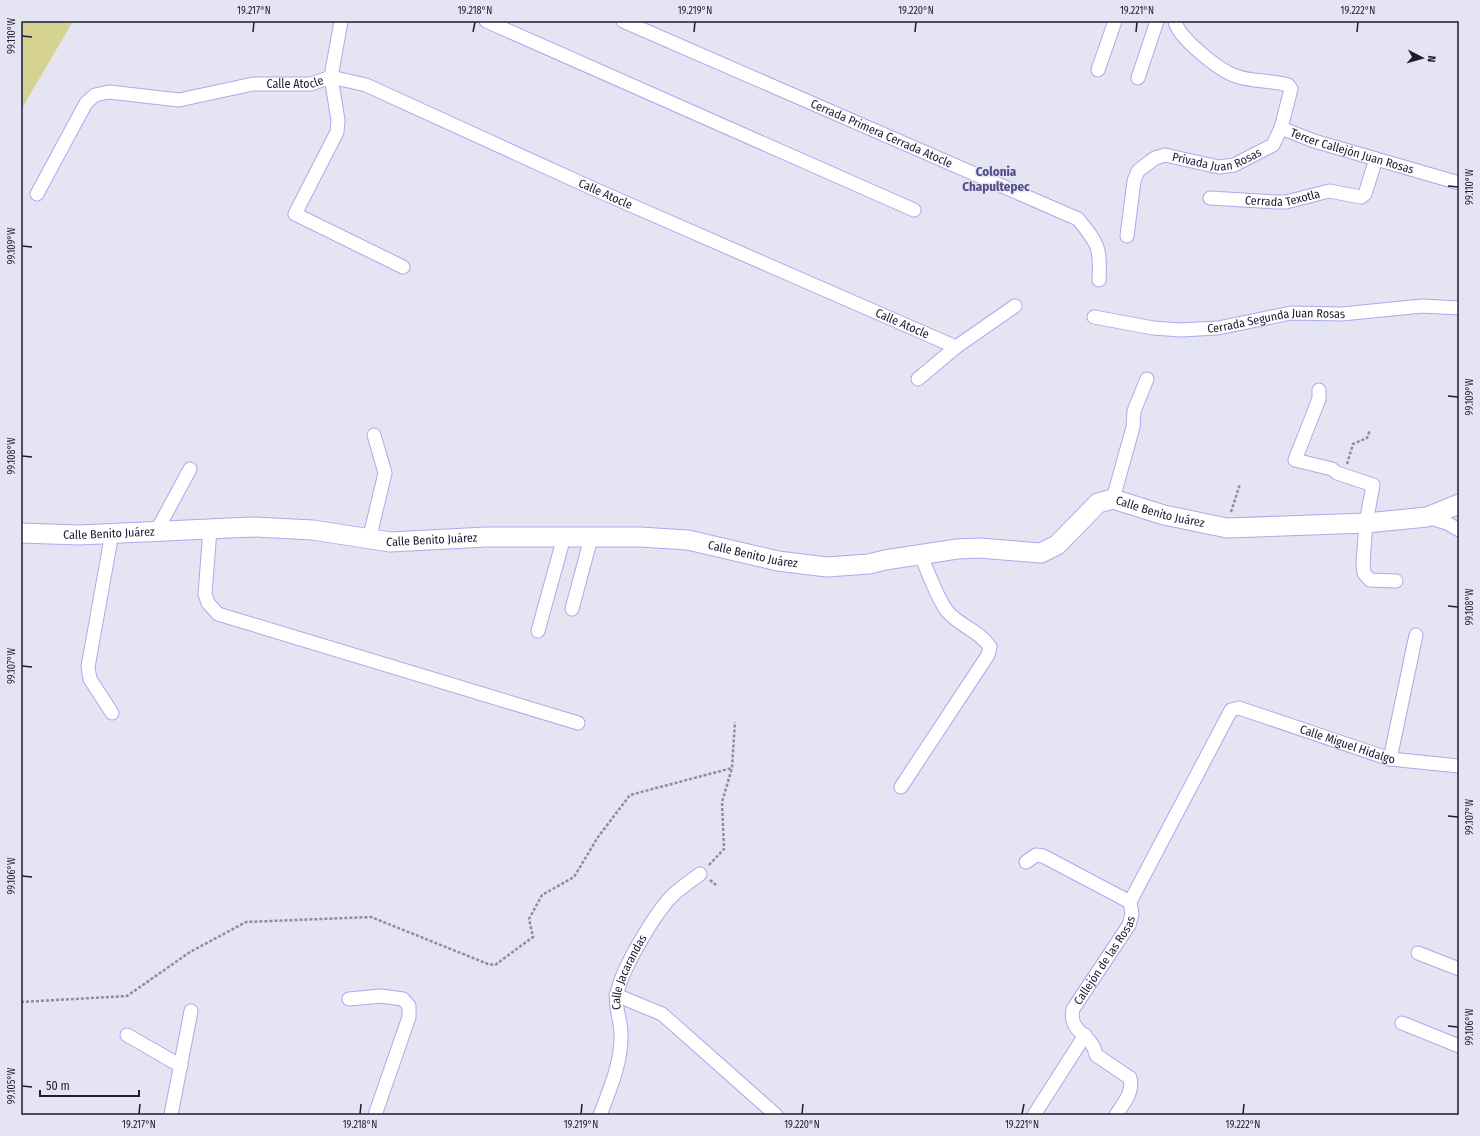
<svg xmlns="http://www.w3.org/2000/svg" width="1480" height="1136" viewBox="0 0 1480 1136" font-family="'Fira Sans Condensed',sans-serif">
  <style>
    .green { fill: #d6d390 }
    .lines { fill: none; stroke-linecap: round; stroke-linejoin: round }
    .street-casing { stroke: #aca9ed; stroke-width: 15 }
    .secondary-casing { stroke: #aca9ed; stroke-width: 21 }
    .path { stroke: #8d8da0; stroke-width: 2.5; stroke-dasharray: 3 2; stroke-linecap: butt }
    .street { stroke: #fff; stroke-width: 13 }
    .secondary { stroke: #fff; stroke-width: 19 }
    .ticks { fill: none; stroke: #1d1b35; stroke-width: 1.5 }
    .labels { text-anchor: middle; stroke-width: 3; stroke-linejoin: round; paint-order: stroke }
    .street-label { font-size: 12px; fill: #1d1b35; stroke: #e4e4f3 }
    .neighbourhood-label { font-size: 13px; font-weight: bold; fill: #524c89; stroke: #e4e4f3 }
    .neatline { fill: none; stroke: #1d1b35; stroke-width: 1.5 }
    .ticks-label { font-size: 10px; text-anchor: middle; fill: #1d1b35 }
  </style>
  <rect width="100%" height="100%" fill="#e4e4f3"/>
  <path class="green" d="M 21,21 L 73,21 L 21,110 Z"/>
  <g class="lines">
    <g class="street-casing">
      <g id="street">
        <path d="M 341,21 L 331,77 L 338,120 L 337,132 L 295,214 L 403,267"/>
        <path d="M 486,21 L 914,210"/>
        <path id="s1" d="M 623,21 L 1078,219 C 1098,244 1101,247 1099,280"/>
        <path id="s2" d="M 1175,21 C 1177,37 1220,71 1236,76 C 1252,82 1271,80 1288,85 L 1291,89 L 1281,128 L 1314,141 L 1459,183"/>
        <path d="M 1098,70 L 1115,21"/>
        <path d="M 1138,78 L 1157,21"/>
        <path id="s3" d="M 37,194 L 86,103 L 95,95 L 109,92 L 179,100 L 253,84 L 311,84 L 331,77 L 366,85 L 594,189 L 956,347 L 1015,306"/>
        <path id="s4" d="M 1210,198 L 1275,202 L 1286,202 L 1329,191 L 1361,197 L 1365,194 L 1376,159"/>
        <path id="s5" d="M 1127,236 L 1134,181 L 1138,171 L 1155,158 L 1165,155 L 1219,167 L 1234,165 L 1273,145 L 1281,128"/>
        <path id="s6" d="M 1094,317 L 1153,328 L 1181,330 L 1218,328 L 1291,313 L 1342,314 L 1422,306 L 1459,308"/>
        <path d="M 918,379 L 956,347"/>
        <path d="M 1319,390 L 1319,399 L 1295,460 L 1332,469 L 1337,473 L 1373,485 L 1366,523 L 1363,563 L 1364,573 L 1370,580 L 1396,581"/>
        <path d="M 1113,499 L 1133,427 L 1134,411 L 1147,379"/>
        <path d="M 1427,517 L 1447,523 L 1459,530"/>
        <path d="M 210,529 L 205,594 L 208,603 L 218,614 L 578,723"/>
        <path d="M 156,532 L 190,469"/>
        <path d="M 112,533 L 88,667 L 90,679 L 112,713"/>
        <path d="M 369,540 L 385,473 L 374,435"/>
        <path d="M 572,609 L 591,538"/>
        <path d="M 538,631 L 564,537"/>
        <path d="M 1390,759 L 1416,635"/>
        <path d="M 901,787 L 988,655 L 990,647 C 980,631 959,626 947,611 C 936,596 928,571 920,554"/>
        <path d="M 1026,862 L 1036,855 L 1043,856 L 1130,902"/>
        <path d="M 1418,953 L 1459,969"/>
        <path d="M 616,995 L 662,1014 L 776,1115"/>
        <path d="M 349,999 L 381,996 L 403,999 L 409,1006 L 409,1017 L 375,1115"/>
        <path d="M 1402,1023 L 1459,1046"/>
        <path d="M 127,1035 L 181,1066"/>
        <path d="M 171,1115 L 191,1011"/>
        <path id="s7" d="M 600,1115 C 610,1089 622,1062 621,1033 C 621,1020 614,1006 617,994 C 621,970 656,911 674,894 C 682,887 692,880 700,874"/>
        <path d="M 1034,1115 L 1085,1035"/>
        <path id="s8" d="M 1116,1115 C 1123,1104 1134,1092 1130,1078 L 1096,1055 C 1092,1032 1068,1034 1073,1009 L 1129,925 L 1132,914 L 1130,902 L 1231,710 L 1239,708 L 1390,759 L 1459,766"/>
      </g>
    </g>
    <g class="secondary-casing">
      <g id="secondary">
        <path id="s9" d="M 21,533 L 79,535 L 252,527 L 313,530 L 390,542 L 486,537 L 640,537 L 688,540 L 778,561 L 827,567 L 869,564 L 885,560 L 957,549 L 979,548 L 1041,553 L 1057,545 L 1098,503 L 1113,499 L 1164,515 L 1227,528 L 1366,523 L 1427,517 L 1459,504"/>
      </g>
    </g>
    <path class="path" d="M 1347,464 L 1353,444 L 1367,438 L 1370,430
      M 1231,512 L 1240,484
      M 709,865 L 724,849 L 722,802 L 732,768 L 735,722
      M 710,880 L 716,885
      M 21,1002 L 127,996 L 190,952 L 246,922 L 371,917 L 488,964 L 495,965 L 533,937 L 529,919 L 542,895 L 574,877 L 598,837 L 630,795 L 732,768"/>
    <use href="#street" class="street"/>
    <use href="#secondary" class="secondary"/>
  </g>
  <path class="ticks" d="M 253,32 L 254,22M 473,32 L 475,22M 694,32 L 695,22M 915,32 L 916,22M 1136,32 L 1137,22M 1357,32 L 1358,22M 22,36 L 32,37M 1448,186 L 1458,187M 22,246 L 32,247M 1448,396 L 1458,397M 22,456 L 32,457M 1448,606 L 1458,607M 22,666 L 32,667M 1448,816 L 1458,817M 22,876 L 32,877M 1448,1026 L 1458,1027M 22,1086 L 32,1087M 139,1114 L 140,1104M 360,1114 L 361,1104M 581,1114 L 582,1104M 802,1114 L 803,1104M 1022,1114 L 1024,1104M 1243,1114 L 1244,1104"/>
  <g class="labels">
    <g class="street-label">
      <text dy="4" stroke="none"><textPath href="#s3" startOffset="318">Calle Atocle</textPath></text>
      <text dy="4" stroke="none"><textPath href="#s1" startOffset="282">Cerrada Primera Cerrada Atocle</textPath></text>
      <text dy="4" stroke="none"><textPath href="#s2" startOffset="257">Tercer Callejón Juan Rosas</textPath></text>
      <text dy="4" stroke="none"><textPath href="#s5" startOffset="152">Privada Juan Rosas</textPath></text>
      <text dy="4" stroke="none"><textPath href="#s3" startOffset="654">Calle Atocle</textPath></text>
      <text dy="4" stroke="none"><textPath href="#s4" startOffset="73">Cerrada Texotla</textPath></text>
      <text dy="4" stroke="none"><textPath href="#s6" startOffset="184">Cerrada Segunda Juan Rosas</textPath></text>
      <text dy="4" stroke="none"><textPath href="#s3" startOffset="978">Calle Atocle</textPath></text>
      <text dy="4" stroke="none"><textPath href="#s9" startOffset="1167">Calle Benito Juárez</textPath></text>
      <text dy="4" stroke="none"><textPath href="#s9" startOffset="88">Calle Benito Juárez</textPath></text>
      <text dy="4" stroke="none"><textPath href="#s9" startOffset="412">Calle Benito Juárez</textPath></text>
      <text dy="4" stroke="none"><textPath href="#s9" startOffset="735">Calle Benito Juárez</textPath></text>
      <text dy="4" stroke="none"><textPath href="#s8" startOffset="600">Calle Miguel Hidalgo</textPath></text>
      <text dy="4" stroke="none"><textPath href="#s8" startOffset="194">Callejón de las Rosas</textPath></text>
      <text dy="4" stroke="none"><textPath href="#s7" startOffset="149">Calle Jacarandas</textPath></text>
    </g>
    <g class="neighbourhood-label">
      <text x="996" y="176">Colonia<tspan x="996" dy="15">Chapultepec</tspan></text>
    </g>
  </g>
  <rect width="1480" height="1136" fill="none" stroke="#e4e4f3" stroke-width="44"/>
  <g transform="translate(1422 58) rotate(96)" stroke="#e4e4f3" stroke-width="3" paint-order="stroke">
  <path d="M0-3L7 15L0 10L-7 15Z" fill="#1d1b35"/>
  <text y="-6" font-size="11" font-weight="bold" text-anchor="middle" fill="#1d1b35">N</text>
  </g>
  <path d="M40 1090v6h99v-6" fill="none" stroke="#1d1b35" stroke-width="2"/>
  <text x="46" y="1090" font-size="12" fill="#1d1b35" stroke="#e4e4f3" stroke-width="3" paint-order="stroke">50 m</text>
  <rect x="22" y="22" width="1436" height="1092" class="neatline"/>
  <g class="ticks-label">
    <text x="254" y="14">19.217°N</text>
    <text x="475" y="14">19.218°N</text>
    <text x="695" y="14">19.219°N</text>
    <text x="916" y="14">19.220°N</text>
    <text x="1137" y="14">19.221°N</text>
    <text x="1358" y="14">19.222°N</text>
    <text transform="translate(11 36) rotate(-90)" y="4">99.110°W</text>
    <text transform="translate(1469 187) rotate(-90)" y="4">99.110°W</text>
    <text transform="translate(11 246) rotate(-90)" y="4">99.109°W</text>
    <text transform="translate(1469 397) rotate(-90)" y="4">99.109°W</text>
    <text transform="translate(11 456) rotate(-90)" y="4">99.108°W</text>
    <text transform="translate(1469 607) rotate(-90)" y="4">99.108°W</text>
    <text transform="translate(11 666) rotate(-90)" y="4">99.107°W</text>
    <text transform="translate(1469 817) rotate(-90)" y="4">99.107°W</text>
    <text transform="translate(11 876) rotate(-90)" y="4">99.106°W</text>
    <text transform="translate(1469 1027) rotate(-90)" y="4">99.106°W</text>
    <text transform="translate(11 1086) rotate(-90)" y="4">99.105°W</text>
    <text x="139" y="1128">19.217°N</text>
    <text x="360" y="1128">19.218°N</text>
    <text x="581" y="1128">19.219°N</text>
    <text x="802" y="1128">19.220°N</text>
    <text x="1022" y="1128">19.221°N</text>
    <text x="1243" y="1128">19.222°N</text>
  </g>
</svg>
